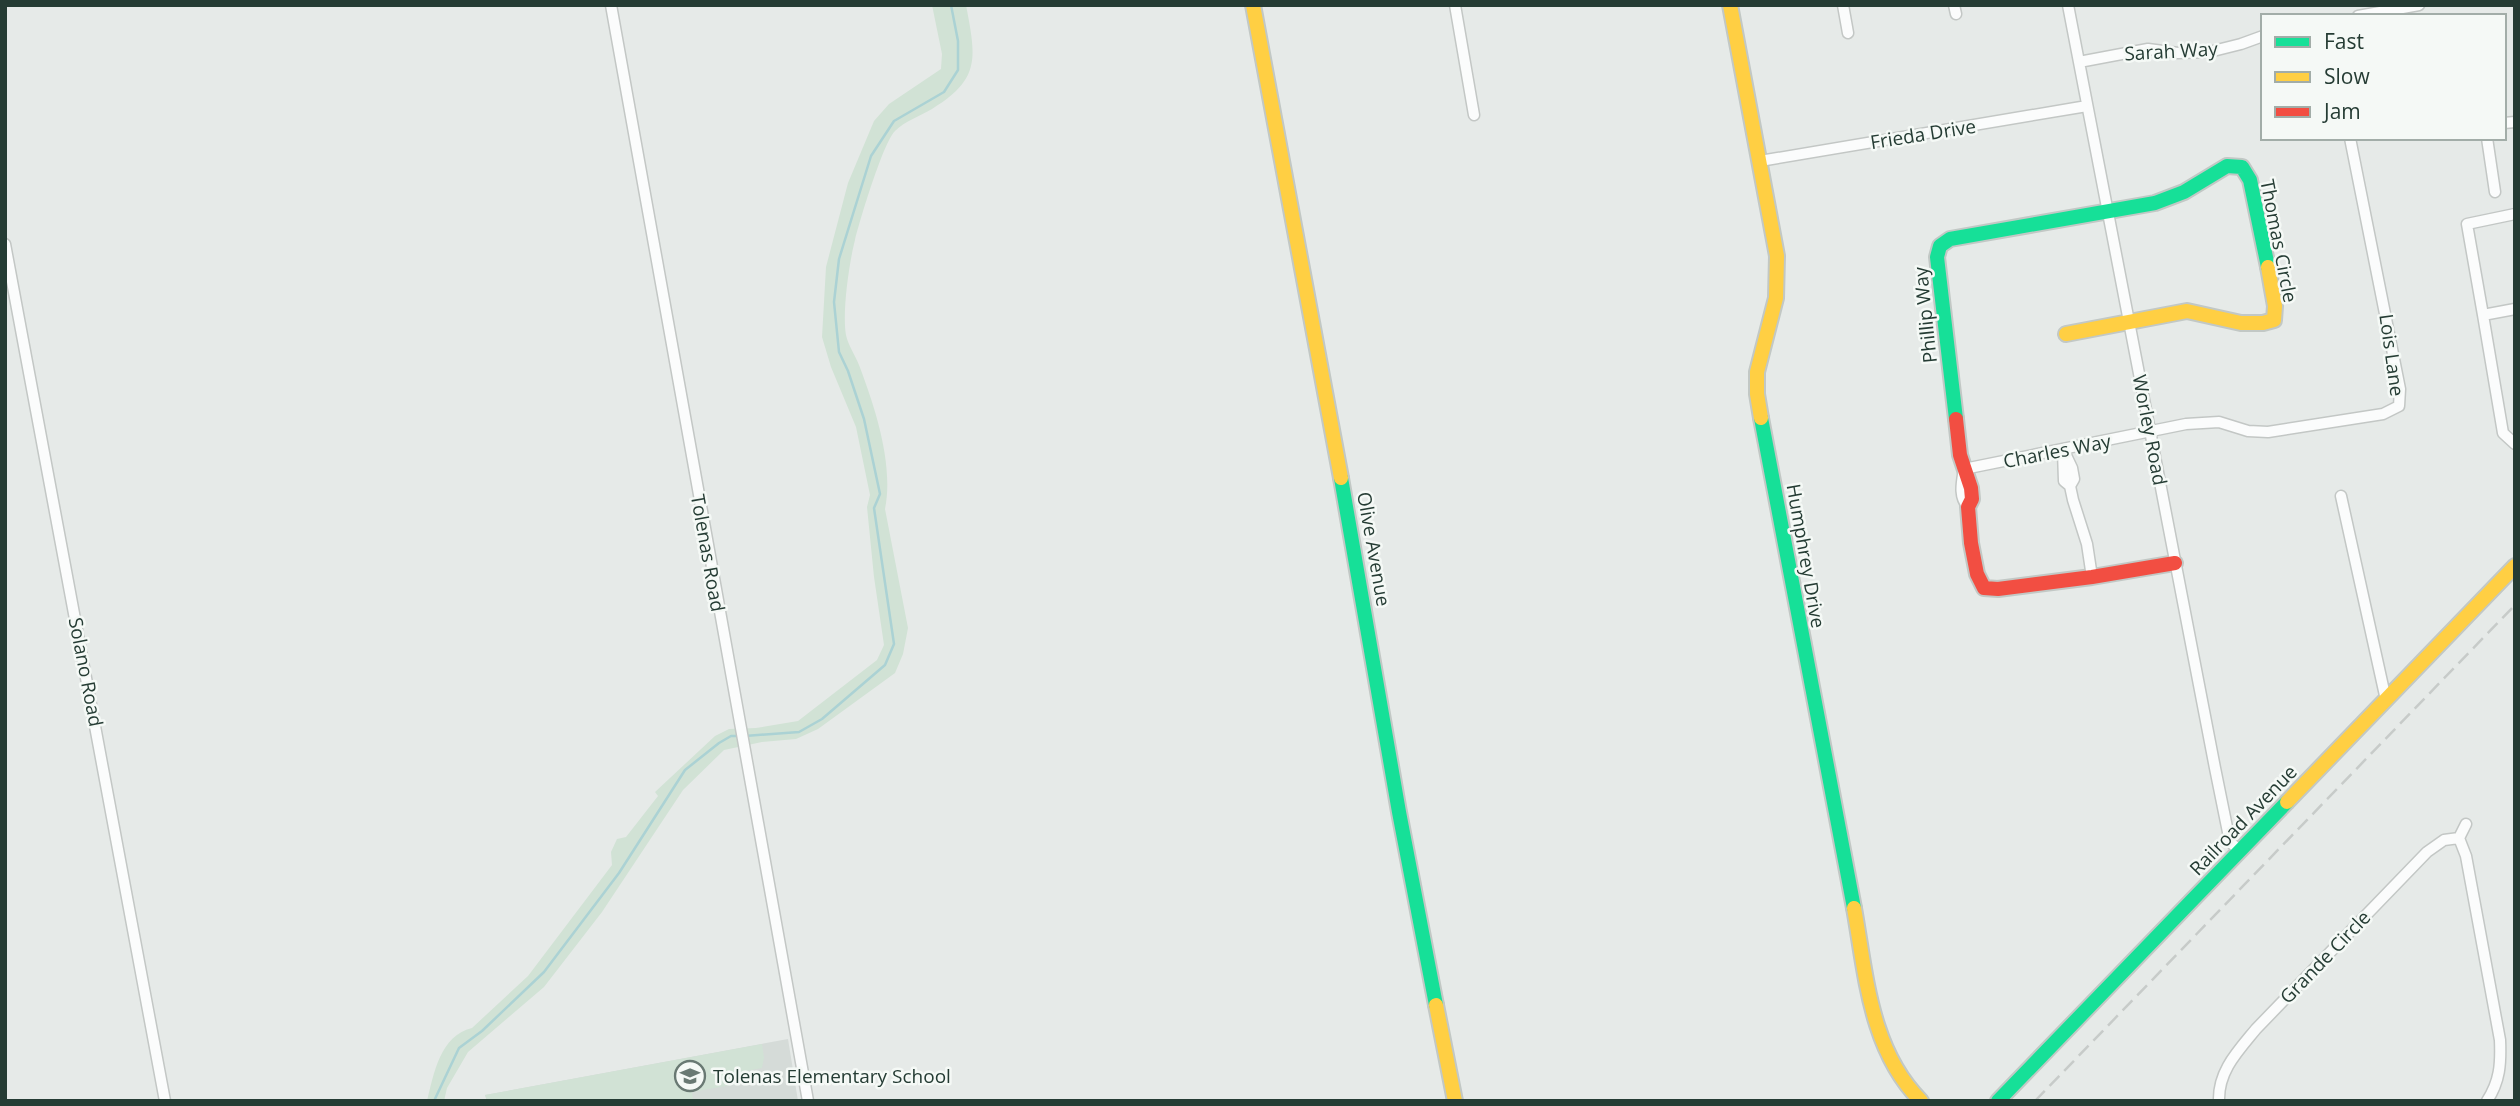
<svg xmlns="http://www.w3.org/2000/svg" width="2520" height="1106" viewBox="0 0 2520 1106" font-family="'Open Sans',sans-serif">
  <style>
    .built { fill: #d5dbd8 }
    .green { fill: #d1e2d5 }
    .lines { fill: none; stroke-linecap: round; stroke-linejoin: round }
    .stream { stroke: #abd2d4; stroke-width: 2.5 }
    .street-casing { stroke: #c3c7c5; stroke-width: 13 }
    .fast-casing { stroke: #c2c8c5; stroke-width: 18 }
    .slow-casing { stroke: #c2c8c5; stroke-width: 18 }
    .jam-casing { stroke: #c2c8c5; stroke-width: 18 }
    .street { stroke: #fbfcfc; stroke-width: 10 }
    .fast { stroke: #16e098; stroke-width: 14 }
    .slow { stroke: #ffcf43; stroke-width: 14 }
    .jam { stroke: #f24e42; stroke-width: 14 }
    .rail { stroke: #c7cbc9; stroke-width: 2.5; stroke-dasharray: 14 7; stroke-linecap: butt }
    .labels { text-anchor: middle; stroke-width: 5; stroke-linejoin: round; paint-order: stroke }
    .street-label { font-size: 19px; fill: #253c34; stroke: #f5f9f6 }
    .poi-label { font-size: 19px; fill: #253c34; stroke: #f5f9f6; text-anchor: start }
  </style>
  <rect width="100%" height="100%" fill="#e6eae8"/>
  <path class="built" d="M 788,1039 L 798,1101 L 487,1101 L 485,1095 Z"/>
  <path class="green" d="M 932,5 L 966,5 C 976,58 981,79 932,109 C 920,116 905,121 895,131 C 883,143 860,220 855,240 C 849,263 842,313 846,335 C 848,345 855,355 859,365 C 875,407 894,465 885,509 L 908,628 L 903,654 L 895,673 L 818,729 L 796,739 L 762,742 L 724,750 L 683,790 L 602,912 L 544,987 L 468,1052 L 447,1088 L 444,1101 L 427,1101 C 434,1073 440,1036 472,1028 L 528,976 L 612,865 L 611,852 L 617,839 L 626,837 L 658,796 L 655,792 L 715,736 L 729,729 L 756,728 L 798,721 L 877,660 L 884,645 L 874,577 L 867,507 L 870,495 L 856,427 L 831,367 L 822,337 L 826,267 L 848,183 L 874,121 L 889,104 L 941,69 L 942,54 Z
    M 762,1044 L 764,1058 L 762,1068 L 742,1072 L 737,1084 L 692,1092 L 693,1101 L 487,1101 L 485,1095 Z"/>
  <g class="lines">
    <path class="stream" d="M 745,736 L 799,732 L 822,719 L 885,665 L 894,644 L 874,508 L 880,494 L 864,419 L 848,371 L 839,352 L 834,302 L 839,259 L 871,156 L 894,121 L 944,92 L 958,70 L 958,41 L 951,5
      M 434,1101 L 459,1048 L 482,1031 L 544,972 L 619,873 L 685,770 L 719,743 L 731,736 L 738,736"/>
    <g class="street-casing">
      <path id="street" d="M 611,5 L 808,1101
        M 1455,5 L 1474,115
        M 1843,5 L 1848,33
        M 1954,5 L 1956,14
        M 2068,5 L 2215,768 L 2230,842 L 2239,850
        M 2358,16 L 2419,5
        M 2079,62 L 2148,49 L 2178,53 L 2209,52 L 2241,44 L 2263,36
        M 2504,123 L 2515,122
        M 2487,138 L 2495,192
        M 1760,161 L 2087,106
        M 2515,214 L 2467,224 L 2483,315 L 2515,309
        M 5,244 L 165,1101
        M 2483,315 L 2503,433 L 2515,444
        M 2063,449 L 2072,468 L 2074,479 L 2070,486 L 2073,500 L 2087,544 L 2092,577
        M 2063,451 L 2064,481 L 2070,486
        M 2341,496 L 2386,700
        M 1968,507 C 1958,496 1962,482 1964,469 L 2186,424 L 2219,422 L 2248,431 L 2268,432 L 2383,414 L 2399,406 L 2400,389 L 2350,138
        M 2459,838 L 2466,824
        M 2219,1101 C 2218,1071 2238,1051 2256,1029 L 2427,852 L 2444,840 L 2459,838 L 2466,856 L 2500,1040 C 2501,1064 2500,1081 2487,1101"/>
    </g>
    <g class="fast-casing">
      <path id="fast" d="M 1761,418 L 1854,908
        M 1956,419 L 1937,257 L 1940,246 L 1950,239 L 2155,203 L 2184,192 L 2227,166 L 2242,167 L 2250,180 L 2268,267
        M 1341,478 L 1399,812 L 1436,1005
        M 1998,1101 L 2287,802"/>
    </g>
    <g class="slow-casing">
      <path id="slow" d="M 1253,5 L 1341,478
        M 1730,5 L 1777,256 L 1776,298 L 1757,372 L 1757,394 L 1761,418
        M 2066,334 L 2187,311 L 2241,323 L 2263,323 L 2274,320 L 2275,306 L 2268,267
        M 2287,802 L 2515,566
        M 1854,908 C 1866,975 1870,1050 1921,1101
        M 1436,1005 L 1455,1101"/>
    </g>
    <g class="jam-casing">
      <path id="jam" d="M 1956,419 L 1960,455 L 1971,488 L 1972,499 L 1968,507 L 1971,543 L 1977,574 L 1984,588 L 1998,589 L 2092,577 L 2175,563"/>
    </g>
    <use href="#street" class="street"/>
    <use href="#fast" class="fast"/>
    <use href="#slow" class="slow"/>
    <use href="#jam" class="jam"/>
    <path class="rail" d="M 2035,1101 L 2515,605"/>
  </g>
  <defs>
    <g id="school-ring" transform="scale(1.575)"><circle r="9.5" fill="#f5f9f6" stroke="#697973" stroke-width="1.5"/><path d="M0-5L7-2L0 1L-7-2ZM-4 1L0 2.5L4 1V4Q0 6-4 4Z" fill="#697973"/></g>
  </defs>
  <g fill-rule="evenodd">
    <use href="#school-ring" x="690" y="1076"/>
  </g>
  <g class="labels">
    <g class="street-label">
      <text transform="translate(2171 51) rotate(-3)" y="7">Sarah Way</text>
      <text transform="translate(1923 134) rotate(-9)" y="7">Frieda Drive</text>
      <text transform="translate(2279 241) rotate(79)" y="7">Thomas Circle</text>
      <text transform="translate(1925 315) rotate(-96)" y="7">Phillip Way</text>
      <text transform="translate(2392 355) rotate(82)" y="7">Lois Lane</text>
      <text transform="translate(2150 430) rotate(79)" y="7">Worley Road</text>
      <text transform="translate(2057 451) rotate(-11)" y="7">Charles Way</text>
      <text transform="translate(1374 549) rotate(80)" y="7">Olive Avenue</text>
      <text transform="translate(708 553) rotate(80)" y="7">Tolenas Road</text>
      <text transform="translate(1806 556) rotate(80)" y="7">Humphrey Drive</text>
      <text transform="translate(86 672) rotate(79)" y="7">Solano Road</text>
      <text transform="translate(2243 820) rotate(-46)" y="7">Railroad Avenue</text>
      <text transform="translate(2325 957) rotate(-46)" y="7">Grande Circle</text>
    </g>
    <g class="poi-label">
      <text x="713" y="1083">Tolenas Elementary School</text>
    </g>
  </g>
  <rect width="2520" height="1106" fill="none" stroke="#253c34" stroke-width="14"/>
  <rect x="2261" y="14" width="245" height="126" fill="#f5f9f6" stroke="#a2ada8" stroke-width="2"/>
  <rect x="2275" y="37" width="35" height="10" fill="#16e098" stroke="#a2ada8" stroke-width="2"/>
  <text x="2324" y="49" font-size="21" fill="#253c34">Fast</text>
  <rect x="2275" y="72" width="35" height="10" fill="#ffcf43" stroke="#a2ada8" stroke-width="2"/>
  <text x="2324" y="84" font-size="21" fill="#253c34">Slow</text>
  <rect x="2275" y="107" width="35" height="10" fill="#f24e42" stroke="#a2ada8" stroke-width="2"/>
  <text x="2324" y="119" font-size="21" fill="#253c34">Jam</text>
</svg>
